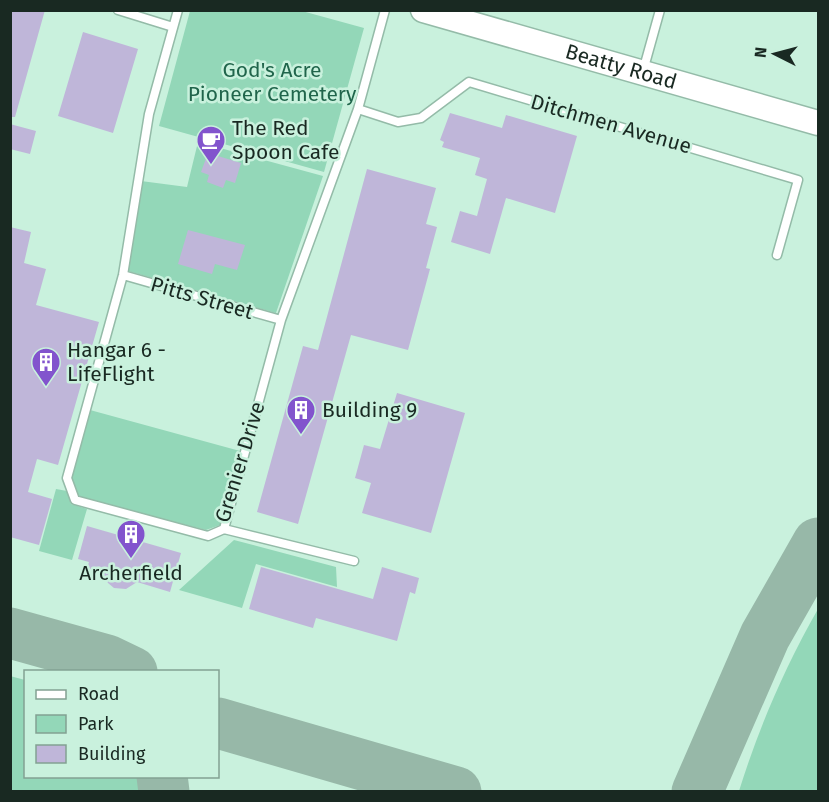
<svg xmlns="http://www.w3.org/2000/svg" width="829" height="802" viewBox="0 0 829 802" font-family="'Fira Sans',sans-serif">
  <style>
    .green { fill: #93d7b8 }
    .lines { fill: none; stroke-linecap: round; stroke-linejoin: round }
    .taxiway { stroke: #97b8a8; stroke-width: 51 }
    .building { fill: #bfb6d9 }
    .service-casing { stroke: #94bba8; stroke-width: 11 }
    .secondary-casing { stroke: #94bba8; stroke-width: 27 }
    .service { stroke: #fff; stroke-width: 8 }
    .secondary { stroke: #fff; stroke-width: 24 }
    .labels { text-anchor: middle; stroke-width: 5; stroke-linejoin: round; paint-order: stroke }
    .street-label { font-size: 21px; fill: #192922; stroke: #c9f1dd }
    .park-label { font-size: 21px; fill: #20654b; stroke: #c9f1dd }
    .poi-label { font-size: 21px; fill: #192922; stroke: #c9f1dd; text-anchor: start }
  </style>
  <rect width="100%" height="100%" fill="#c9f1dd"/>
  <path class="green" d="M 190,11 L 302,11 L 364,28 L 324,172 L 159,126 Z
    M 198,142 L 323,176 L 276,313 L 128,271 L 141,181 L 187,187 Z
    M 90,410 L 240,451 L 220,525 L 206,530 L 78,497 L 71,478 Z
    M 56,489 L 67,491 L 71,504 L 87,509 L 72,560 L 39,551 Z
    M 234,540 L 336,567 L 337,587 L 256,564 L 242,608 L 179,590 Z
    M 818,609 L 818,791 L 739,791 C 759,727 785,667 818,609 Z
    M 10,676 L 25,680 L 26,776 L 143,777 L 145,791 L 11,791 Z"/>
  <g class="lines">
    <path class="taxiway" d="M 10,633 L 107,660 L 132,672
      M 218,723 L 456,792
      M 162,776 L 164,792
      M 697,792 L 765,636 L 818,543"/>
  </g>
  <path class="building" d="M 10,10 L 45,10 L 15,117 L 10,117 Z
    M 83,32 L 138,49 L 113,133 L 58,116 Z
    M 450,113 L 502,128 L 506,115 L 577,136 L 555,213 L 506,198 L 490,254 L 451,242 L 460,211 L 477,216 L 487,179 L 475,175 L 480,158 L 442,147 L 444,142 L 440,140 Z
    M 10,124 L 36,131 L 30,154 L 10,149 Z
    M 208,153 L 241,163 L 235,183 L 226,180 L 223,188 L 207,182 L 209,175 L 201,172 Z
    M 367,169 L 436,188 L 426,224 L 437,227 L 426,268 L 430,269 L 408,350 L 351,335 L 298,524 L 257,512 L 303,346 L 318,350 Z
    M 10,227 L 31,232 L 24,263 L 46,269 L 36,305 L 99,322 L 58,465 L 37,459 L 28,492 L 52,499 L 39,545 L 10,537 Z
    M 188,230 L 245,245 L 237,270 L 215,264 L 212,274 L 178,264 Z
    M 397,393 L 465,413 L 431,533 L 362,513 L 371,483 L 355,478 L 364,445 L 380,449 Z
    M 87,526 L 181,553 L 170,592 L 137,582 L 126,589 L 114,588 L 108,583 L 102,572 L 87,568 L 89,562 L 78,559 Z
    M 261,567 L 373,599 L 382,567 L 419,578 L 415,594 L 410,592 L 397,641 L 316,618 L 313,628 L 249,609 Z"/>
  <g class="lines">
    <g class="service-casing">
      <path id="service" d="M 118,10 L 173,27
        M 178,10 L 149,114 L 123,275 L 67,478 L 75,500 L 208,536 L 224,529 L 281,320 L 358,109 L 385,10
        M 643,71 L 660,10
        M 358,109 L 398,122 L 421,118 L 469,82 L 798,180 L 777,255
        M 123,275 L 281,320
        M 224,529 L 354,561"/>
    </g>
    <g class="secondary-casing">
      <g id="secondary">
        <path id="s1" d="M 423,10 L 818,123"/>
      </g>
    </g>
    <use href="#service" class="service"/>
    <use href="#secondary" class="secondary"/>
  </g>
  <defs>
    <g id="cafe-pin" transform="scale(1.5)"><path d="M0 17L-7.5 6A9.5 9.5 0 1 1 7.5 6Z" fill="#8254cd" stroke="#c9f1dd"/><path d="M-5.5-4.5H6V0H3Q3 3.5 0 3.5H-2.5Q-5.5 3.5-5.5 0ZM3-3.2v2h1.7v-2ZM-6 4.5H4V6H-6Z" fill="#fff"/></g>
    <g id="building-pin" transform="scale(1.5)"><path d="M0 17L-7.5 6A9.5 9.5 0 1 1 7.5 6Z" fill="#8254cd" stroke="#c9f1dd"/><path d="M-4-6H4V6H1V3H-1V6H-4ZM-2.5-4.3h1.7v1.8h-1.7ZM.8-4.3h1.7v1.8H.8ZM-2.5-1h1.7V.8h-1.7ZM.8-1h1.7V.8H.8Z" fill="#fff"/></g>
  </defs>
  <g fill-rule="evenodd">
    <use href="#cafe-pin" x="211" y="140"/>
    <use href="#building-pin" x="46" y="362"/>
    <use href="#building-pin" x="301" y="410"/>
    <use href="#building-pin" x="131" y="534"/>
  </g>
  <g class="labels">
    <g class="street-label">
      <text dy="7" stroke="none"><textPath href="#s1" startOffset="206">Beatty Road</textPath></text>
      <text transform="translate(611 124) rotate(16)" y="7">Ditchmen Avenue</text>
      <text transform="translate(202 298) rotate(16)" y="7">Pitts Street</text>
      <text transform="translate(240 462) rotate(-73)" y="7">Grenier Drive</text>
    </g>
    <g class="park-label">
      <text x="272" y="77">God's Acre<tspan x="272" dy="24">Pioneer Cemetery</tspan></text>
    </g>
    <g class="poi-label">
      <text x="232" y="135">The Red<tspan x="232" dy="24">Spoon Cafe</tspan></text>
      <text x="67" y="357">Hangar 6 -<tspan x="67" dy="24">LifeFlight</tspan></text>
      <text x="322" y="417">Building 9</text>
      <text x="131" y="580" text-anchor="middle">Archerfield</text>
    </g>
  </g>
  <rect width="829" height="802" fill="none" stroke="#192922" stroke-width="24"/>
  <rect x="24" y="670" width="195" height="108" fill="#c9f1dd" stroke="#83a192" stroke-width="1.5"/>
  <rect x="36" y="690" width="30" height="9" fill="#ffffff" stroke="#83a192" stroke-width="1.5"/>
  <text x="78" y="700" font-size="18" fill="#192922">Road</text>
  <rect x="36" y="715" width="30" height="18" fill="#93d7b8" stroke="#83a192" stroke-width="1.5"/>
  <text x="78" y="730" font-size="18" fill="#192922">Park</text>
  <rect x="36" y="745" width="30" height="18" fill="#bfb6d9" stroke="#83a192" stroke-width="1.5"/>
  <text x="78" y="760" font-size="18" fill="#192922">Building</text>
  <g transform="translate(775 54) rotate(276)" stroke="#c9f1dd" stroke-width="4.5" paint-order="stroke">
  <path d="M0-4.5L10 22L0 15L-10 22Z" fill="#192922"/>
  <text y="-9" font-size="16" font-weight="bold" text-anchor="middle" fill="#192922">N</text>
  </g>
</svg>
